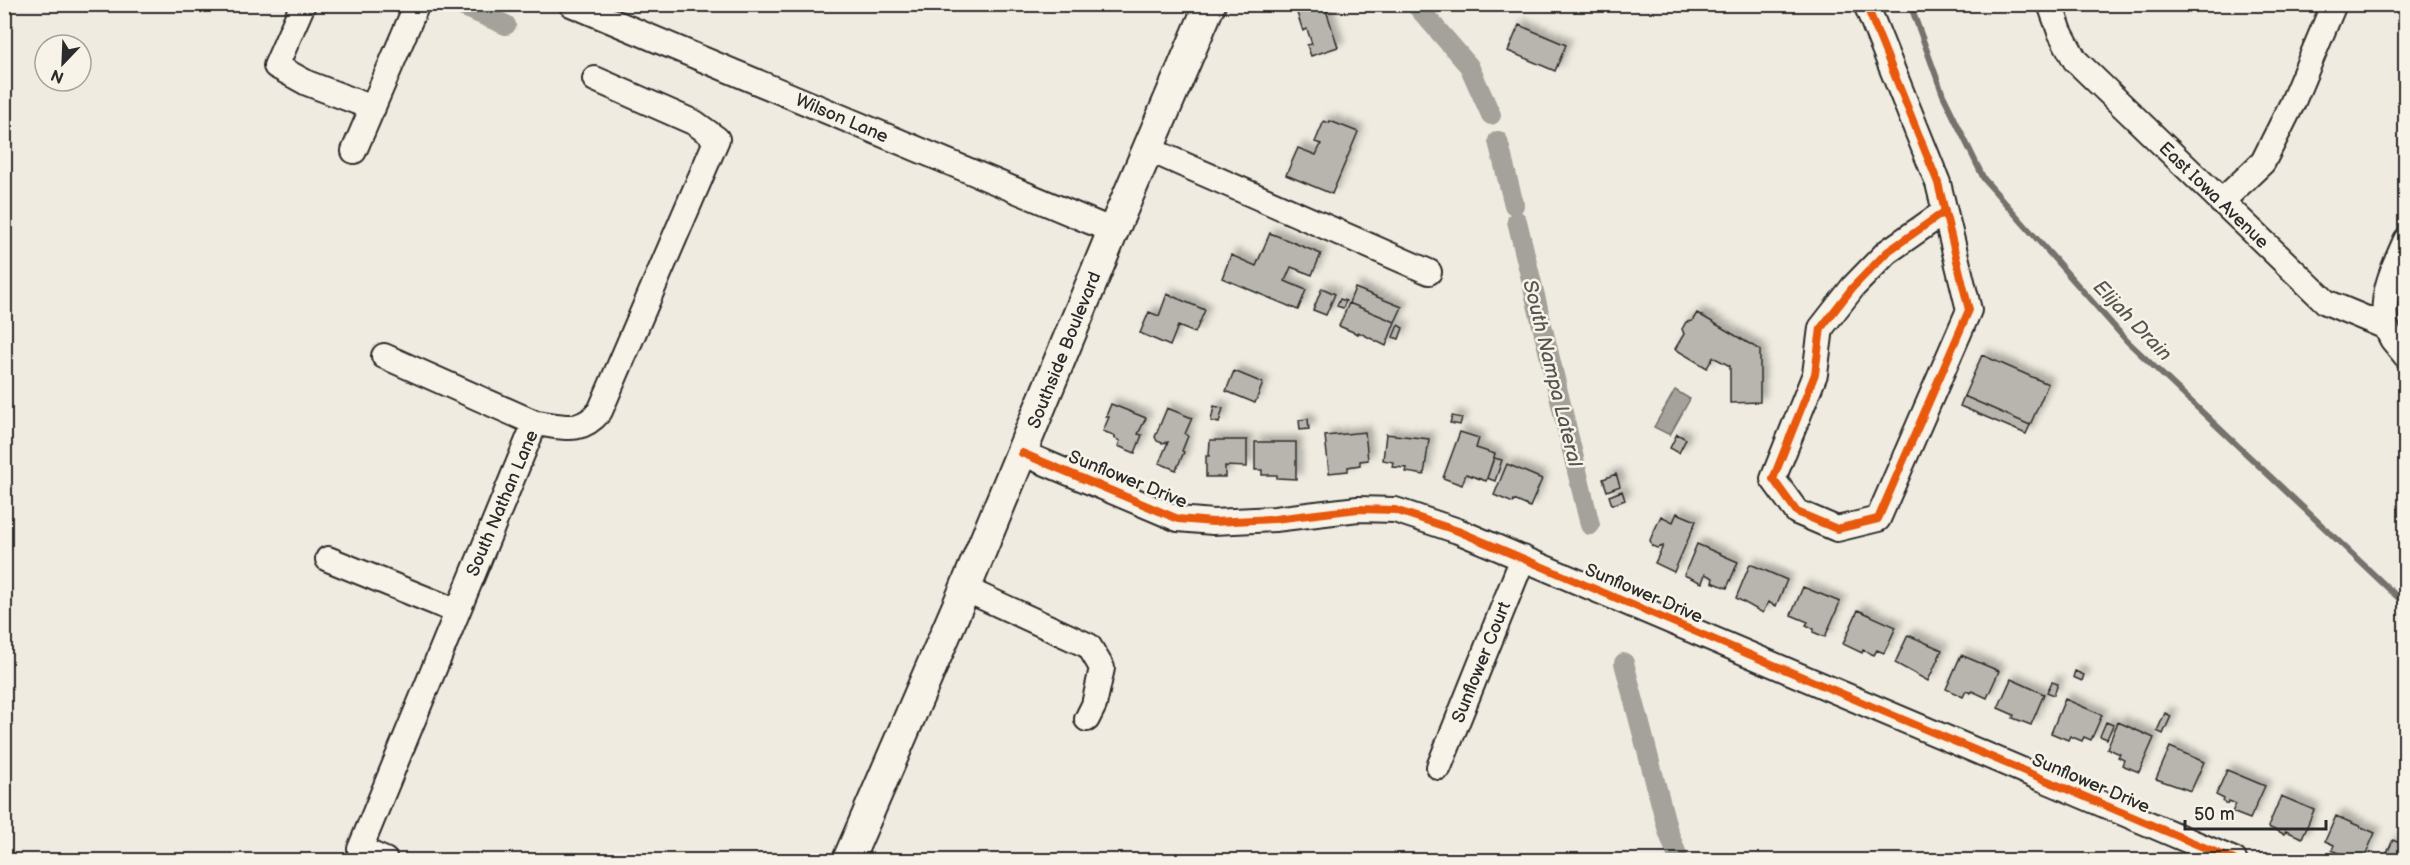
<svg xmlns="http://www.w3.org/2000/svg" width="2410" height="865" viewBox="0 0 2410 865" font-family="'Balsamiq Sans',sans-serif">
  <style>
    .water { fill: #a4a29a; stroke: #74726e; stroke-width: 1.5 }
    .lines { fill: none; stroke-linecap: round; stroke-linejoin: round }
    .stream { stroke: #74726e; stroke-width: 6 }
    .canal { stroke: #a4a29a; stroke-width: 20 }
    .building { fill: #b8b5ae; stroke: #2b2b2b; stroke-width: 1.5; filter: url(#shadow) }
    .minor-casing { stroke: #2b2b2b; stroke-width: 28 }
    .major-casing { stroke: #2b2b2b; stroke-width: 34 }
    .minor { stroke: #f7f3e8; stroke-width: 24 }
    .major { stroke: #f7f3e8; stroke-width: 30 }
    .cycleway-casing { stroke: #f7f3e8; stroke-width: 11 }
    .cycleway { stroke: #e8590c; stroke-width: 8 }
    .labels { text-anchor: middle; stroke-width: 5; stroke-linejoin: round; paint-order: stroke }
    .street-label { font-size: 18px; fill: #2b2b2b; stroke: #f7f3e8 }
    .water-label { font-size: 20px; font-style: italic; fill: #555552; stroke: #f7f3e8 }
  </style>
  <defs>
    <filter id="shadow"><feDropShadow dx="5.5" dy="-5.5" stdDeviation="3" flood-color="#0004"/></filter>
  </defs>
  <rect width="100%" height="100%" fill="#efebe0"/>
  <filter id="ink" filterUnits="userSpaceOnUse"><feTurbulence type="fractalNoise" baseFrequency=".0167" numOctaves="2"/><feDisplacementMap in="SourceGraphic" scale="12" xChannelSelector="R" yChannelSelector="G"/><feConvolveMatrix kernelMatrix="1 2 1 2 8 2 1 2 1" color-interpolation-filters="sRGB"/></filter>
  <g filter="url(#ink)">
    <path class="water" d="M 1675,390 L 1690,399 L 1670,435 L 1654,427 Z"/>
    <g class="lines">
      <path class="stream" d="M 1910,4 L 1943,95 L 1984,179 L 2127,341 L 2406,605"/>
      <path class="canal" d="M 457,4 L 506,25
        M 1415,4 L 1469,66 L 1491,115
        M 1498,141 L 1514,205
        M 1517,221 L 1590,525
        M 1624,663 L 1668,831 L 1679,860"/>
    </g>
    <path class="building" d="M 1294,4 L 1324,4 L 1338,47 L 1311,56 L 1307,45 L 1312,44 L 1307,29 L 1303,31 Z
      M 1519,25 L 1566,45 L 1555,71 L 1508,51 Z
      M 1324,121 L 1329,123 L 1330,121 L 1358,132 L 1332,194 L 1286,175 L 1298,148 L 1316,155 L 1321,144 L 1315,142 Z
      M 1270,233 L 1321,254 L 1312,275 L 1291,267 L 1285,281 L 1306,290 L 1298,310 L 1222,278 L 1231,255 L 1256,266 Z
      M 1322,288 L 1335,294 L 1326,315 L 1313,310 Z
      M 1355,288 L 1402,307 L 1395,322 L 1349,303 Z
      M 1167,294 L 1205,310 L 1195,333 L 1178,326 L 1170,346 L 1140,333 L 1149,312 L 1159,316 Z
      M 1340,299 L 1346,301 L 1343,308 L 1337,306 Z
      M 1349,303 L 1395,322 L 1386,346 L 1358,332 L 1358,334 L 1339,326 Z
      M 1697,313 L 1760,350 L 1760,402 L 1730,403 L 1730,366 L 1713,357 L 1707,368 L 1675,349 L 1684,334 L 1682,329 L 1686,322 L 1692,321 Z
      M 1398,325 L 1403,328 L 1399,339 L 1393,337 Z
      M 1982,355 L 2048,384 L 2030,425 L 1964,396 Z
      M 1234,371 L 1263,383 L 1255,403 L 1226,391 Z
      M 1964,396 L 2030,425 L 2026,434 L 1960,406 Z
      M 1111,404 L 1146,418 L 1138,434 L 1142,435 L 1135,453 L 1118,446 L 1120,441 L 1114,438 L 1115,436 L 1103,431 L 1109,417 L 1106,416 Z
      M 1214,406 L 1223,408 L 1219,423 L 1211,421 Z
      M 1167,408 L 1192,418 L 1185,434 L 1188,436 L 1182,451 L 1184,452 L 1176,470 L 1159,463 L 1168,442 L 1162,443 L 1157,441 L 1155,437 Z
      M 1452,416 L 1462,418 L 1460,425 L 1450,423 Z
      M 1308,419 L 1309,429 L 1300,430 L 1299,420 Z
      M 1365,432 L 1368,460 L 1360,461 L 1360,465 L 1348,467 L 1348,471 L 1329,473 L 1325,436 Z
      M 1460,432 L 1479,438 L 1476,448 L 1495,454 L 1486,481 L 1466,474 L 1462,485 L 1443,478 Z
      M 1386,434 L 1429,439 L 1424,475 L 1406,472 L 1407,468 L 1392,467 L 1393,462 L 1383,460 Z
      M 1677,434 L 1686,439 L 1679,453 L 1670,448 Z
      M 1210,440 L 1247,440 L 1247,467 L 1225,466 L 1225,477 L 1206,477 L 1206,456 L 1209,456 Z
      M 1255,442 L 1296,442 L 1296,479 L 1277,478 L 1277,475 L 1262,475 L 1262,470 L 1255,470 Z
      M 1494,458 L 1502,460 L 1495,481 L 1487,478 Z
      M 1507,464 L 1542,479 L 1530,507 L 1514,500 L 1513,503 L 1494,495 Z
      M 1616,474 L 1620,486 L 1607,491 L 1603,479 Z
      M 1622,491 L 1625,500 L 1612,505 L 1609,496 Z
      M 1677,513 L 1696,521 L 1674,572 L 1655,563 L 1663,546 L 1657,548 L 1652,546 L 1650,540 L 1661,516 L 1673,522 Z
      M 1697,544 L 1738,562 L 1727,588 L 1712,582 L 1713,578 L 1705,574 L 1702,583 L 1684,575 Z
      M 1750,564 L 1787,580 L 1776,606 L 1768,602 L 1763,613 L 1736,598 Z
      M 1803,587 L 1840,602 L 1825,637 L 1813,632 L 1814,629 L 1806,625 L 1808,622 L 1791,615 Z
      M 1858,610 L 1896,627 L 1884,653 L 1877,650 L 1874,655 L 1863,650 L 1862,653 L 1843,644 Z
      M 1908,635 L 1942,650 L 1928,681 L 1895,663 Z
      M 1961,655 L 1999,671 L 1987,698 L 1972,691 L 1971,693 L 1966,691 L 1963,697 L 1946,689 Z
      M 2075,671 L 2084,675 L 2082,681 L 2073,677 Z
      M 2011,679 L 2044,694 L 2031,725 L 2013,718 L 2014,715 L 1998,708 Z
      M 2052,682 L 2058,684 L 2054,695 L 2047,692 Z
      M 2065,699 L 2102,715 L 2091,740 L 2084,737 L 2082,741 L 2070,736 L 2068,740 L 2051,733 Z
      M 2165,713 L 2171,716 L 2163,734 L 2157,731 Z
      M 2106,722 L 2113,725 L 2107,739 L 2100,736 Z
      M 2118,722 L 2154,738 L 2139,772 L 2122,765 L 2124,760 L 2118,757 L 2120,754 L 2107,748 Z
      M 2170,747 L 2204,762 L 2191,791 L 2156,779 Z
      M 2227,770 L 2265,786 L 2250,819 L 2232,812 L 2236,804 L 2229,801 L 2228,804 L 2223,802 L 2224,799 L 2216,795 Z
      M 2281,796 L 2314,810 L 2302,838 L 2286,831 L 2284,834 L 2268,827 Z
      M 2336,816 L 2375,833 L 2363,860 L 2342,859 L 2344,855 L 2332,850 L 2334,845 L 2325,841 Z
      M 2393,840 L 2406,846 L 2406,860 L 2384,860 Z"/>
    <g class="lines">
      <g class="minor-casing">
        <path id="minor" d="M 303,4 L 276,66 L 307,83 L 373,108
          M 571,4 L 1113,231
          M 1866,4 L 1938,183 L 1969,310 L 1878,519 L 1837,529 L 1797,512 L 1773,479 L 1815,374 L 1821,328 L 1853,287 L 1887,252 L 1944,212
          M 2050,4 L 2060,32 L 2075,60 L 2326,302 L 2386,327 L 2392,339 L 2406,356
          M 1148,149 L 1429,272
          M 354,151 L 417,4
          M 2221,202 L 2263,162 L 2292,104 L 2334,4
          M 2386,327 C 2380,295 2393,269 2406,240
          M 384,356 L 535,423
          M 1022,453 L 1178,519 L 1213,522 L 1275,519 L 1358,509 L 1395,510 L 1458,531 L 2234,860
          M 328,559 L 456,611
          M 965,589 L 1089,646 L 1102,668 L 1094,705 L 1087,719
          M 1439,767 L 1523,558
          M 385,860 L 360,849 L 535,423 C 563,426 580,435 600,411 L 717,139 L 695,123 L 595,79"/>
      </g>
      <g class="major-casing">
        <path id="major" d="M 848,860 L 965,589 L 1113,231 L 1210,4"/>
      </g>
      <use href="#minor" class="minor"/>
      <use href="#major" class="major"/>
      <g class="cycleway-casing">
        <path id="cycleway" d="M 1866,4 L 1938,183 L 1969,310 L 1878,519 L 1837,529 L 1797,512 L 1773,479 L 1815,374 L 1821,328 L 1853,287 L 1887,252 L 1944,212
          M 1022,453 L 1178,519 L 1213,522 L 1275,519 L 1358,509 L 1395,510 L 1458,531 L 2234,860"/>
      </g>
      <use href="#cycleway" class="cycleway"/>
    </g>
  </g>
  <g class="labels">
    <g class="street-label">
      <text transform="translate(842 118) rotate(23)" y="6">Wilson Lane</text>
      <text transform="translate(2214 195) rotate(44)" y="6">East Iowa Avenue</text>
      <text transform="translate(1064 350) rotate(-68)" y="6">Southside Boulevard</text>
      <text transform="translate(1128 479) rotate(22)" y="6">Sunflower Drive</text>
      <text transform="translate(502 503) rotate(-67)" y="6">South Nathan Lane</text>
      <text transform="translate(1644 593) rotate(23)" y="6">Sunflower Drive</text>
      <text transform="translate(1481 662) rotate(-68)" y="6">Sunflower Court</text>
      <text transform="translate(2091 783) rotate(23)" y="6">Sunflower Drive</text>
    </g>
    <g class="water-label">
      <text transform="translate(2133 320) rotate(46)" y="7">Elijah Drain</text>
      <text transform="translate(1553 373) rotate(76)" y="7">South Nampa Lateral</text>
    </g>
  </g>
  <rect width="2410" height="865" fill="none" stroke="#f7f3e8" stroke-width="24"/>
  <rect x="12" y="12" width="2386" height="841" fill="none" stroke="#2b2b2b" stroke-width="2" filter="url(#ink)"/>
  <g transform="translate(63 63) rotate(203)"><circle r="28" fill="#f7f3e8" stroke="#a5a39c" stroke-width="1.5"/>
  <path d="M0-4.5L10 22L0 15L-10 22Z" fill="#2b2b2b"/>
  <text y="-9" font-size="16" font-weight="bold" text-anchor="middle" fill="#2b2b2b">N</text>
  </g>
  <path d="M2185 820v9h141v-9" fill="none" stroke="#2b2b2b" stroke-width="3"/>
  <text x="2194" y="820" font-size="18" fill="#2b2b2b" stroke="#f7f3e8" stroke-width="4.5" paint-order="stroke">50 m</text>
</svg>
